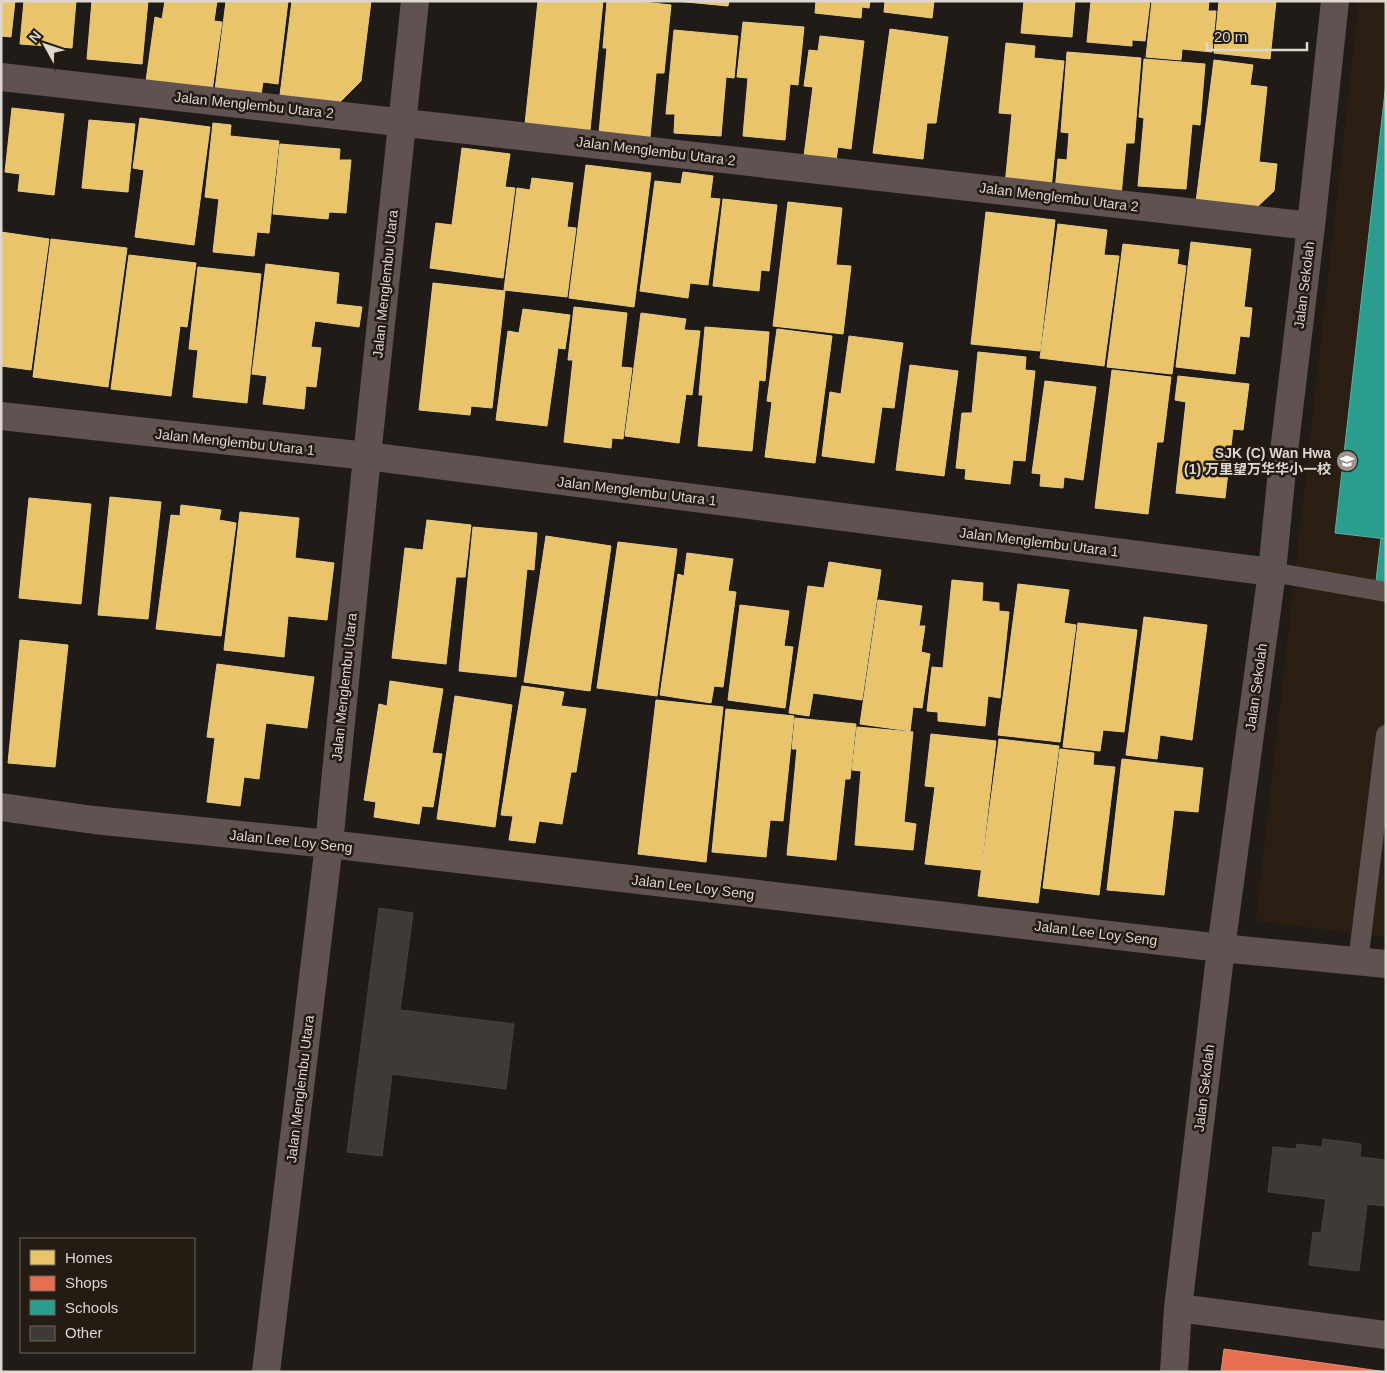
<svg xmlns="http://www.w3.org/2000/svg" width="1387" height="1373" viewBox="0 0 1387 1373" font-family="Helvetica,'Noto Sans SC',sans-serif">
  <style>
    .built { fill: #2a1f12 }
    .homes { fill: #e9c46a; stroke: #e5ca89 }
    .shops { fill: #e76f51; stroke: #e48e77 }
    .schools { fill: #2a9d8f; stroke: #60aea2 }
    .building { fill: #3e3a35; stroke: #47433f }
    .lines { fill: none; stroke-linecap: round; stroke-linejoin: round }
    .service { stroke: #615252; stroke-width: 20 }
    .minor { stroke: #615252; stroke-width: 28 }
    .labels { text-anchor: middle; stroke-width: 5; stroke-linejoin: round; paint-order: stroke }
    .street-label { font-size: 14px; fill: #ddd7d0; stroke: #241b12 }
    .poi-label { font-size: 14px; font-weight: bold; fill: #ddd7d0; stroke: #241b12; text-anchor: end }
  </style>
  <rect width="100%" height="100%" fill="#201b16"/>
  <path class="built" d="M 1359,1 L 1386,1 L 1386,937 L 1256,921 Z"/>
  <path class="homes" d="M 1,1 L 15,1 L 11,37 L 1,36 Z
    M 24,1 L 76,1 L 72,48 L 20,44 Z
    M 92,1 L 148,1 L 142,64 L 87,59 Z
    M 165,1 L 217,1 L 214,21 L 222,22 L 212,91 L 146,81 L 155,17 L 162,19 Z
    M 226,1 L 288,1 L 278,84 L 263,82 L 261,95 L 215,90 Z
    M 292,1 L 371,1 L 361,81 L 340,102 L 280,95 Z
    M 538,1 L 603,1 L 590,130 L 525,124 Z
    M 607,1 L 633,1 L 671,5 L 664,73 L 656,73 L 650,137 L 599,133 L 607,48 L 603,48 Z
    M 676,1 L 729,1 L 728,6 Z
    M 816,1 L 870,1 L 869,8 L 862,7 L 861,18 L 815,13 Z
    M 885,1 L 934,1 L 932,18 L 884,12 Z
    M 1024,1 L 1075,1 L 1072,37 L 1021,33 Z
    M 1091,1 L 1150,1 L 1145,41 L 1132,40 L 1132,46 L 1087,42 Z
    M 1152,1 L 1209,1 L 1208,11 L 1216,11 L 1212,52 L 1182,49 L 1181,60 L 1146,57 Z
    M 1219,1 L 1276,1 L 1270,59 L 1214,53 Z
    M 743,22 L 804,27 L 798,85 L 790,84 L 785,140 L 743,136 L 748,78 L 737,77 Z
    M 890,29 L 948,37 L 936,123 L 927,123 L 923,159 L 873,153 Z
    M 674,30 L 738,36 L 734,78 L 726,77 L 721,136 L 674,133 L 675,114 L 666,114 Z
    M 820,36 L 864,41 L 851,149 L 838,147 L 836,160 L 804,156 L 813,87 L 804,86 L 809,50 L 818,51 Z
    M 1006,43 L 1035,46 L 1034,58 L 1064,61 L 1051,189 L 1005,185 L 1012,114 L 999,113 Z
    M 1067,52 L 1141,58 L 1134,143 L 1126,143 L 1121,196 L 1055,191 L 1058,159 L 1067,160 L 1069,133 L 1061,132 Z
    M 1144,59 L 1205,64 L 1200,125 L 1192,124 L 1186,189 L 1138,186 L 1144,118 L 1139,117 Z
    M 1214,60 L 1253,65 L 1250,85 L 1267,87 L 1259,162 L 1277,164 L 1274,191 L 1255,209 L 1196,202 Z
    M 12,108 L 64,114 L 54,195 L 18,191 L 20,174 L 5,172 Z
    M 140,118 L 210,127 L 194,245 L 135,237 L 144,170 L 133,168 Z
    M 89,120 L 135,124 L 128,192 L 82,188 Z
    M 213,123 L 231,125 L 230,136 L 279,141 L 269,233 L 257,232 L 254,256 L 213,252 L 219,199 L 205,197 Z
    M 280,144 L 340,149 L 339,160 L 351,160 L 346,213 L 329,212 L 328,219 L 273,214 Z
    M 462,148 L 510,154 L 505,187 L 515,188 L 503,278 L 430,268 L 436,223 L 452,225 Z
    M 586,165 L 651,173 L 634,307 L 569,298 Z
    M 683,172 L 713,176 L 710,198 L 720,199 L 708,285 L 690,283 L 688,298 L 640,291 L 655,181 L 681,184 Z
    M 532,178 L 573,183 L 567,227 L 576,228 L 567,297 L 504,290 L 517,188 L 530,190 Z
    M 723,199 L 777,205 L 769,271 L 761,270 L 759,291 L 713,286 Z
    M 788,202 L 842,208 L 836,265 L 851,266 L 843,334 L 773,326 Z
    M 986,212 L 1055,220 L 1040,351 L 971,344 Z
    M 1058,224 L 1107,230 L 1104,255 L 1119,256 L 1104,366 L 1040,358 Z
    M 1,232 L 49,239 L 31,370 L 1,366 Z
    M 51,239 L 127,248 L 108,387 L 33,377 Z
    M 1191,242 L 1251,249 L 1244,307 L 1252,308 L 1249,337 L 1240,336 L 1235,374 L 1176,367 Z
    M 1123,244 L 1179,250 L 1177,264 L 1186,266 L 1172,374 L 1107,367 Z
    M 129,255 L 196,263 L 187,327 L 180,326 L 171,396 L 111,389 Z
    M 266,264 L 339,273 L 336,304 L 362,307 L 359,327 L 315,321 L 311,347 L 321,348 L 316,387 L 306,386 L 304,409 L 263,404 L 267,376 L 252,374 Z
    M 198,267 L 261,274 L 247,403 L 193,397 L 198,350 L 189,349 Z
    M 433,283 L 505,291 L 492,408 L 471,406 L 470,415 L 419,410 Z
    M 574,307 L 627,313 L 621,367 L 632,368 L 623,439 L 612,438 L 611,448 L 564,442 L 573,360 L 568,360 Z
    M 523,309 L 570,315 L 565,349 L 558,348 L 547,426 L 496,420 L 508,331 L 519,333 Z
    M 641,313 L 686,319 L 684,330 L 700,331 L 692,395 L 686,394 L 679,443 L 625,436 Z
    M 705,327 L 769,332 L 765,381 L 759,380 L 752,451 L 698,446 L 703,395 L 699,395 Z
    M 777,329 L 832,336 L 815,463 L 765,457 L 772,402 L 767,401 Z
    M 849,336 L 903,343 L 894,408 L 882,407 L 874,463 L 822,456 L 830,392 L 841,394 Z
    M 978,352 L 1026,357 L 1025,370 L 1035,371 L 1025,461 L 1013,460 L 1010,484 L 965,479 L 966,469 L 956,468 L 962,413 L 972,413 Z
    M 910,365 L 958,371 L 944,476 L 896,470 Z
    M 1112,370 L 1171,377 L 1163,442 L 1157,442 L 1148,514 L 1095,508 Z
    M 1178,376 L 1249,384 L 1243,430 L 1233,429 L 1225,498 L 1176,493 L 1186,402 L 1175,400 Z
    M 1045,381 L 1096,387 L 1083,480 L 1064,477 L 1063,488 L 1040,486 L 1041,474 L 1032,473 Z
    M 110,497 L 161,502 L 148,619 L 98,615 Z
    M 29,498 L 91,504 L 81,604 L 19,598 Z
    M 181,505 L 221,510 L 219,520 L 236,523 L 221,636 L 156,629 L 171,515 L 180,516 Z
    M 240,512 L 299,518 L 295,558 L 334,563 L 327,620 L 288,616 L 284,657 L 224,650 Z
    M 427,520 L 471,525 L 465,577 L 456,577 L 446,664 L 392,658 L 405,548 L 423,550 Z
    M 473,527 L 537,533 L 534,570 L 527,569 L 516,677 L 459,671 Z
    M 546,536 L 611,546 L 590,691 L 524,682 Z
    M 618,542 L 677,549 L 657,696 L 597,688 Z
    M 687,553 L 733,559 L 728,591 L 736,592 L 723,687 L 714,686 L 711,703 L 660,695 L 678,574 L 684,576 Z
    M 829,562 L 881,570 L 862,700 L 813,693 L 809,716 L 789,713 L 808,586 L 824,588 Z
    M 952,580 L 983,583 L 982,601 L 999,603 L 999,611 L 1009,612 L 1000,698 L 988,696 L 985,726 L 938,721 L 938,712 L 927,711 L 932,667 L 943,668 Z
    M 1018,584 L 1069,590 L 1064,623 L 1076,625 L 1060,742 L 998,735 Z
    M 878,600 L 922,606 L 919,626 L 925,626 L 921,652 L 930,654 L 922,708 L 913,707 L 910,731 L 860,724 Z
    M 740,605 L 789,611 L 784,646 L 793,647 L 785,708 L 728,700 Z
    M 1144,617 L 1207,625 L 1192,740 L 1160,735 L 1157,759 L 1126,755 Z
    M 1078,623 L 1137,630 L 1124,732 L 1103,730 L 1100,751 L 1063,747 Z
    M 20,640 L 68,645 L 55,767 L 8,763 Z
    M 217,664 L 314,677 L 307,728 L 266,723 L 259,779 L 244,777 L 240,806 L 207,802 L 215,738 L 207,737 Z
    M 390,681 L 443,689 L 432,753 L 442,754 L 433,807 L 422,806 L 419,824 L 374,817 L 376,802 L 364,800 L 379,704 L 387,706 Z
    M 522,686 L 564,692 L 561,706 L 586,709 L 576,772 L 571,772 L 562,824 L 539,821 L 535,843 L 509,840 L 513,816 L 501,815 Z
    M 455,696 L 512,705 L 495,827 L 437,819 Z
    M 656,700 L 723,707 L 706,862 L 638,854 Z
    M 726,709 L 794,716 L 783,821 L 770,820 L 766,857 L 712,852 Z
    M 795,718 L 856,724 L 850,779 L 845,779 L 836,860 L 787,855 L 797,749 L 792,749 Z
    M 857,727 L 913,732 L 904,822 L 916,824 L 913,850 L 855,845 L 861,771 L 852,770 Z
    M 931,734 L 996,741 L 981,870 L 925,864 L 935,787 L 925,786 Z
    M 999,739 L 1059,746 L 1038,903 L 978,896 Z
    M 1060,749 L 1094,753 L 1093,765 L 1115,767 L 1099,895 L 1043,888 Z
    M 1122,759 L 1203,768 L 1198,812 L 1174,810 L 1164,895 L 1107,890 Z"/>
  <path class="shops" d="M 1224,1349 L 1380,1371 L 1221,1372 Z"/>
  <path class="schools" d="M 1386,83 L 1386,539 L 1335,533 Z
    M 1381,538 L 1386,539 L 1386,582 L 1376,581 Z"/>
  <path class="building" d="M 379,908 L 413,913 L 400,1010 L 514,1024 L 506,1089 L 392,1074 L 382,1156 L 347,1152 Z
    M 1323,1139 L 1361,1144 L 1360,1157 L 1386,1160 L 1386,1206 L 1367,1204 L 1359,1271 L 1309,1265 L 1313,1232 L 1321,1233 L 1326,1199 L 1268,1192 L 1273,1147 L 1296,1149 L 1297,1144 L 1322,1147 Z"/>
  <g class="lines">
    <path class="service" d="M 1272,572 L 1386,592
      M 1358,962 L 1386,735"/>
    <path class="minor" d="M 1,77 L 1311,226
      M 1,416 L 367,456 L 1272,572
      M 1,807 L 94,820 L 329,844 L 1221,948 L 1386,964
      M 1178,1308 L 1386,1335
      M 266,1372 L 329,844 L 367,456 L 415,1
      M 1174,1372 L 1178,1308 L 1221,948 L 1272,572 L 1283,460 L 1311,226 L 1335,1"/>
  </g>
  <defs>
    <g id="school-disc" transform="scale(1.125)"><circle r="9.5" fill="#9b958f" stroke="#241b12"/><path d="M0-5L7-2L0 1L-7-2ZM-4 1L0 2.5L4 1V4Q0 6-4 4Z" fill="#fff"/></g>
  </defs>
  <g fill-rule="evenodd">
    <use href="#school-disc" x="1347" y="461"/>
  </g>
  <g class="labels">
    <g class="street-label">
      <text transform="translate(254 105) rotate(6)" y="5">Jalan Menglembu Utara 2</text>
      <text transform="translate(656 151) rotate(7)" y="5">Jalan Menglembu Utara 2</text>
      <text transform="translate(1059 197) rotate(7)" y="5">Jalan Menglembu Utara 2</text>
      <text transform="translate(385 284) rotate(-84)" y="5">Jalan Menglembu Utara</text>
      <text transform="translate(1304 285) rotate(-83)" y="5">Jalan Sekolah</text>
      <text transform="translate(235 442) rotate(6)" y="5">Jalan Menglembu Utara 1</text>
      <text transform="translate(637 491) rotate(7)" y="5">Jalan Menglembu Utara 1</text>
      <text transform="translate(1039 542) rotate(7)" y="5">Jalan Menglembu Utara 1</text>
      <text transform="translate(344 687) rotate(-84)" y="5">Jalan Menglembu Utara</text>
      <text transform="translate(1256 687) rotate(-82)" y="5">Jalan Sekolah</text>
      <text transform="translate(291 841) rotate(6)" y="5">Jalan Lee Loy Seng</text>
      <text transform="translate(693 887) rotate(7)" y="5">Jalan Lee Loy Seng</text>
      <text transform="translate(1096 933) rotate(7)" y="5">Jalan Lee Loy Seng</text>
      <text transform="translate(1204 1088) rotate(-83)" y="5">Jalan Sekolah</text>
      <text transform="translate(300 1089) rotate(-83)" y="5">Jalan Menglembu Utara</text>
    </g>
    <g class="poi-label">
      <text x="1331" y="458">SJK (C) Wan Hwa<tspan x="1331" dy="16">(1) 万里望万华华小一校</tspan></text>
    </g>
  </g>
  <rect width="1387" height="1373" fill="none" stroke="#ddd7d0" stroke-width="5"/>
  <rect x="20" y="1238" width="175" height="115" fill="#241b12" stroke="#6e665e"/>
  <rect x="30" y="1250" width="25" height="15" fill="#e9c46a" stroke="#6e665e"/>
  <text x="65" y="1263" font-size="15" fill="#ddd7d0">Homes</text>
  <rect x="30" y="1276" width="25" height="15" fill="#e76f51" stroke="#6e665e"/>
  <text x="65" y="1288" font-size="15" fill="#ddd7d0">Shops</text>
  <rect x="30" y="1300" width="25" height="15" fill="#2a9d8f" stroke="#6e665e"/>
  <text x="65" y="1313" font-size="15" fill="#ddd7d0">Schools</text>
  <rect x="30" y="1326" width="25" height="15" fill="#3e3a35" stroke="#6e665e"/>
  <text x="65" y="1338" font-size="15" fill="#ddd7d0">Other</text>
  <g transform="translate(45 45) rotate(310)" stroke="#241b12" stroke-width="4" paint-order="stroke">
  <path d="M0-4L9 19L0 12L-9 19Z" fill="#ddd7d0"/>
  <text y="-8" font-size="14" font-weight="bold" text-anchor="middle" fill="#ddd7d0">N</text>
  </g>
  <path d="M1207 42v8h100v-8" fill="none" stroke="#ddd7d0" stroke-width="2.5"/>
  <text x="1214" y="42" font-size="15" fill="#ddd7d0" stroke="#241b12" stroke-width="4" paint-order="stroke">20 m</text>
</svg>
